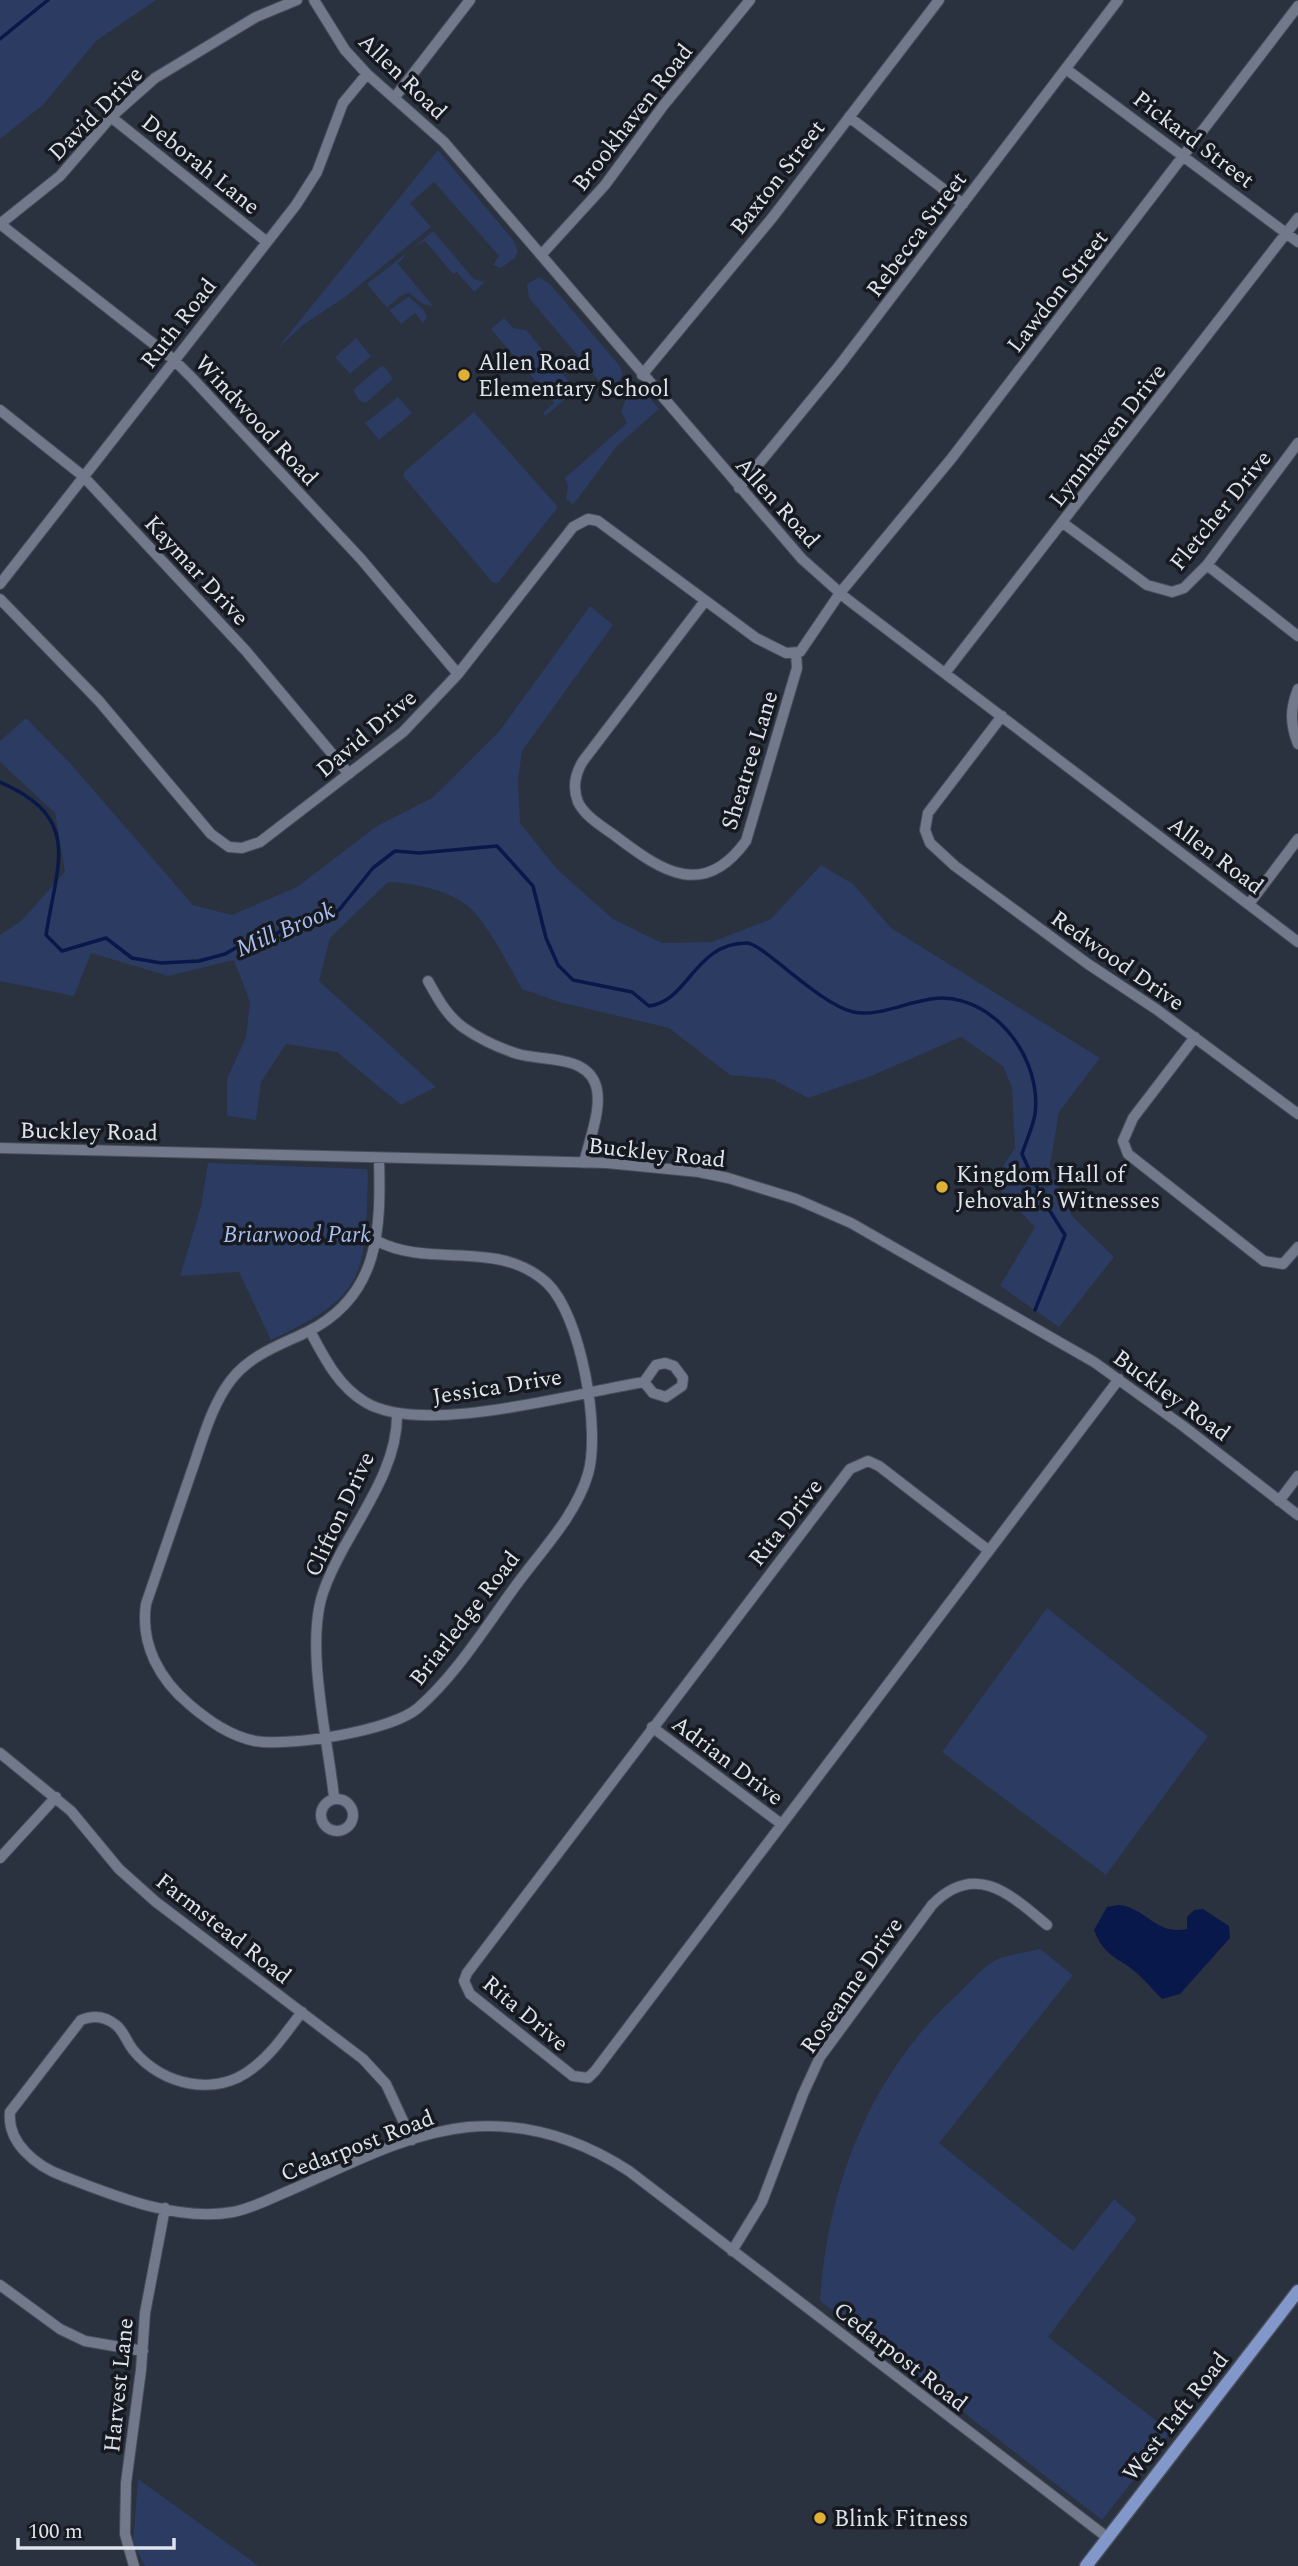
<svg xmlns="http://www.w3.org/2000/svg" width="1298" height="2566" viewBox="0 0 1298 2566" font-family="Spectral,serif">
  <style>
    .green { fill: #2b3b61 }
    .water { fill: #09184b }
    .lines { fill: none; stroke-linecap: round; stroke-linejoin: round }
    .stream { stroke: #09184b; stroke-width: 3.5 }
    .minor-casing { stroke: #484d5a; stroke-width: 12 }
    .major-casing { stroke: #484d5a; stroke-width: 15 }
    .minor { stroke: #71798a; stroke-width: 10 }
    .major { stroke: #8298ca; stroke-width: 12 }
    .poi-dot { fill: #e0b034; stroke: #16191f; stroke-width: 2.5 }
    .labels { text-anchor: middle; stroke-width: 7; stroke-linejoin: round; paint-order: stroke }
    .street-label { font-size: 23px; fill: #dfe3ed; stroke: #16191f }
    .poi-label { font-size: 23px; fill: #dfe3ed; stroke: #16191f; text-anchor: start }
    .park-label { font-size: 23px; font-style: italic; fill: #a9bff2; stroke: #16191f }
    .water-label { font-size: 24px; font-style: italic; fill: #a8bef1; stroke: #16191f }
  </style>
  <rect width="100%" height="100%" fill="#2a313f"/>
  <path class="green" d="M 0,0 L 156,0 L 96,41 L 43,105 L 0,139 Z
    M 438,150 L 514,241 L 518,251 L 515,258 L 501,268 L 493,265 L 499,256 L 434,182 L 410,203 L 431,227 L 345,297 L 303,325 L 276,350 Z
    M 433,231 L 474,279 L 485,282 L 474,292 L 457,272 L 453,274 L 425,241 L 412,249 Z
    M 408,252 L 398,264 L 434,307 L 423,304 L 409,293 L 400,296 L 387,308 L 367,284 Z
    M 539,277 L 550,284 L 619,365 L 623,374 L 616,385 L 608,387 L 600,382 L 529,298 L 527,284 Z
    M 409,297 L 424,310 L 427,318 L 423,323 L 415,313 L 401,324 L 389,310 Z
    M 504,318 L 513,328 L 526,330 L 574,387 L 573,393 L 545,416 L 543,413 L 554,403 L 491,329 Z
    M 356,338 L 371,356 L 350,374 L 335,357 Z
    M 381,366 L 385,367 L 393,379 L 366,403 L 360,401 L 353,390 Z
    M 644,391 L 659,409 L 617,446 L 573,505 L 566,498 L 568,487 L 565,478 L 627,423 L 621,411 C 627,398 625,393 644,391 Z
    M 398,397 L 412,413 L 379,440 L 365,423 Z
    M 474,412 L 558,507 L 498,583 L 492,582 L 403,476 L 405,471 Z
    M 590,606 L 613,625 L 522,751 L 518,781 L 520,823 L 557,869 L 613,919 L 662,943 L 712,942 L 771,919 L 821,865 L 853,884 L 891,928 L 1100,1058 L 1059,1112 L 1050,1166 L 1072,1216 L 1114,1257 L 1059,1327 L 1000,1286 L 1035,1227 L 992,1182 L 1015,1148 L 1012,1088 L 1003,1066 L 961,1037 L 871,1076 L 808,1098 L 772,1079 L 730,1075 L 669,1028 L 559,1002 L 522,989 C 511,969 483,915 465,904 C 444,889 413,883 388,882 L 330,938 L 319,981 L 436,1087 L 401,1105 L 337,1052 L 286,1044 L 261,1082 L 256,1120 L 227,1116 L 227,1079 L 246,1037 L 250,1002 L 234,960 L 168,976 L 91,953 L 74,996 L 0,981 L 0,935 L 21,921 L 65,872 L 55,813 L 0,762 L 0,741 L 26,718 L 70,763 L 193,905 L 232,915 L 297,887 L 377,826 L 432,798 L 498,733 Z
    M 208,1163 L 366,1169 L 368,1172 C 365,1273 369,1295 271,1340 L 239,1272 L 180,1276 L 201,1206 Z
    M 1047,1608 L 1208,1736 L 1106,1875 L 942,1752 Z
    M 1040,1949 L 1073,1975 L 939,2143 L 1073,2251 L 1114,2199 L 1137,2219 L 1048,2337 L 1171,2432 L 1102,2520 L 820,2301 C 827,2186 871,2072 958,1994 C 970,1983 984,1965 998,1959 C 1011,1954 1027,1952 1040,1949 Z
    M 138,2479 L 259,2566 L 145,2566 L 133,2544 Z"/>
  <path class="water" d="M 1119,1905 C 1149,1909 1154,1935 1187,1929 L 1187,1917 L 1194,1910 L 1203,1909 L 1229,1926 L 1230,1938 L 1180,1994 L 1162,1999 C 1155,1992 1149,1985 1142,1978 C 1122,1957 1105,1960 1094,1930 L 1107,1907 Z"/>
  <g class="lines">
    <path class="stream" d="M 0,39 L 48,0
      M 0,782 C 83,818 57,863 46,935 L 62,951 L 106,938 L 132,958 L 161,963 L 199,961 L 225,954 L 255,937 L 273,936 L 298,919 L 327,916 L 339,910 L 373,868 L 395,851 L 419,853 L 497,846 L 533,886 L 546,938 L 558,965 L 573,980 L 632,992 L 649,1006 C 689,1001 694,943 747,943 C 762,943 819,1004 853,1012 C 881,1018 913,998 942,998 C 998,999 1042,1061 1035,1114 C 1033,1127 1026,1141 1022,1154 L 1043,1200 L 1065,1235 L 1035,1310"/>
    <g class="minor-casing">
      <path id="minor" d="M 314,0 L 345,50 L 367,74 L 444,142 L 802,559 L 847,599 L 1298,942
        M 1066,69 L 1298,242
        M 395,97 L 470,0
        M 111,117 L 267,242
        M 849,117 L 963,204
        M 0,224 L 173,359 L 193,379 L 361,559 L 458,674
        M 0,224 L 60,176 L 111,117 L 155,78 L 256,17 L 297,0
        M 541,255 L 605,185 L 663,106 L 750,0
        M 642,375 L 772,218 L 939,0
        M 0,410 L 83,476 L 246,651 L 349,774
        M 739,488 L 839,366 L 1118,0
        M 1063,523 L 1147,585 L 1172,592 L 1184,588 L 1207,565 L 1298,443
        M 1207,565 L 1298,636
        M 0,584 L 296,205 L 317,172 L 343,103 L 367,74
        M 0,599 L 99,701 L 211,834 L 229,847 L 242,848 L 260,842 L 403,732 L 458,674 L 573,527 L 588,519 L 598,521 L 756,638 L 786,653 L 800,652 L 840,593 L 951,459 L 1298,6
        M 705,601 L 583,761 C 575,774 572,787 578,802 C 585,817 605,828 618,838 C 663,872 704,899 746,841 L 797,668 L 796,653
        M 945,673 L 1298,218
        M 1298,689 C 1290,709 1290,724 1298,744
        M 1002,716 L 928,813 L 925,830 L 930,843 L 955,866 L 1088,964 L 1156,1009 L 1298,1114
        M 1249,904 L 1298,839
        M 428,981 C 438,999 447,1016 464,1028 C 480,1039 499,1048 518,1054 C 542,1061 584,1055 595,1083 C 604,1105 589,1140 584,1163
        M 1195,1037 L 1133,1118 L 1123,1141 L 1128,1154 L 1264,1261 L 1283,1264 L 1298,1247
        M 0,1148 L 607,1163 L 699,1172 L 728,1178 L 796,1199 L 851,1223 L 1094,1362 L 1183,1426 L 1298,1515
        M 377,1241 C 431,1269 498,1238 547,1283 C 581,1315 601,1430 588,1474 C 576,1515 542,1550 517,1584 C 486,1626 457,1674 418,1708 C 391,1731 289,1747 255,1741 C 230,1736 209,1721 190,1705 C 160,1680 140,1645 146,1604 C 161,1560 176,1516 191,1473 C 202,1442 211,1406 231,1380 C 250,1355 280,1345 307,1332 C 380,1296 381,1229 379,1158
        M 310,1331 C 324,1357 338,1386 365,1402 C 422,1437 575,1393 644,1382
        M 665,1363 L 674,1366 L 683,1378 L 682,1386 L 666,1397 L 653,1393 L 644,1382 L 656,1365 Z
        M 1279,1501 L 1298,1476
        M 988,1550 L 879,1466 L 868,1461 L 850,1469 L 467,1973 L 464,1981 L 470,1994 L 573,2076 L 588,2078 L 595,2071 L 1119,1379
        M 652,1727 L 780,1823
        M 0,1753 L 71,1811 L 119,1869 L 156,1902 L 363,2059 L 386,2084 L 412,2140
        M 334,1797 C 328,1740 304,1643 324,1590 C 344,1533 398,1477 397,1414
        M321 1815a16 16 0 1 1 32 0a16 16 0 1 1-32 0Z
        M 0,1858 L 56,1797
        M 302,2012 C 287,2031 273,2053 253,2068 C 216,2098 162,2085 134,2051 C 127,2043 124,2031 116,2025 C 105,2016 93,2015 81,2020 L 10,2112 C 7,2143 36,2166 63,2176 C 114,2196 178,2222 233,2212 C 254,2208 273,2197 293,2189 C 348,2165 407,2133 468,2127 C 526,2122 580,2139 629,2171 L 1108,2538
        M 732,2251 L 762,2202 L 803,2094 L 820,2057 L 932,1905 C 975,1861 1010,1894 1047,1925
        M 0,2285 L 60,2329 L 85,2341 L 143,2351
        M 134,2566 L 125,2534 L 126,2483 L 141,2370 L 145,2313 L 165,2208"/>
    </g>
    <g class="major-casing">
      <path id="major" d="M 1086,2566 L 1298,2291"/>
    </g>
    <use href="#minor" class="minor"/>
    <use href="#major" class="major"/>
  </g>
  <g class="poi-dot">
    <circle cx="464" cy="375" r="7"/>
    <circle cx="942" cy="1187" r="7"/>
    <circle cx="820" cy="2518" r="7"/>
  </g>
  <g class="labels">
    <g class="street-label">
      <text transform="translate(403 76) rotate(44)" y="8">Allen Road</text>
      <text transform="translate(95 113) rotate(-45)" y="8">David Drive</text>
      <text transform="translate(632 117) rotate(-52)" y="8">Brookhaven Road</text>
      <text transform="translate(1194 139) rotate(37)" y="8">Pickard Street</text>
      <text transform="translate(201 164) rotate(39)" y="8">Deborah Lane</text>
      <text transform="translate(777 177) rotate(-52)" y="8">Baxton Street</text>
      <text transform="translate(916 234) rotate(-53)" y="8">Rebecca Street</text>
      <text transform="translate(1057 291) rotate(-52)" y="8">Lawdon Street</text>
      <text transform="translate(178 323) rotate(-52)" y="8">Ruth Road</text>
      <text transform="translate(257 420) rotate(47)" y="8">Windwood Road</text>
      <text transform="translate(1107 435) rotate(-52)" y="8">Lynnhaven Drive</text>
      <text transform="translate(778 502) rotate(48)" y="8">Allen Road</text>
      <text transform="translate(1220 510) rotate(-51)" y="8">Fletcher Drive</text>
      <text transform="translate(197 570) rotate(47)" y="8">Kaymar Drive</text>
      <text transform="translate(366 733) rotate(-40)" y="8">David Drive</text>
      <text transform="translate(749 760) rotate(-73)" y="8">Sheatree Lane</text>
      <text transform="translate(1216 855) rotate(37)" y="8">Allen Road</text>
      <text transform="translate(1118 960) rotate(35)" y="8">Redwood Drive</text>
      <text transform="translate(89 1131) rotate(1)" y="8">Buckley Road</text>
      <text transform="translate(657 1152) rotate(6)" y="8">Buckley Road</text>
      <text transform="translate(497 1386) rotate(-9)" y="8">Jessica Drive</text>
      <text transform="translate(1172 1395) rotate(36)" y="8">Buckley Road</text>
      <text transform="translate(339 1514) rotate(-65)" y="8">Clifton Drive</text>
      <text transform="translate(785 1522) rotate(-52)" y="8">Rita Drive</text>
      <text transform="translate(464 1618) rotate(-52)" y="8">Briarledge Road</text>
      <text transform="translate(728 1760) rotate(37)" y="8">Adrian Drive</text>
      <text transform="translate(224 1928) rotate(38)" y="8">Farmstead Road</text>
      <text transform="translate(851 1985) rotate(-55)" y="8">Roseanne Drive</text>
      <text transform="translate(526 2013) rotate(40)" y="8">Rita Drive</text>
      <text transform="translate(357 2145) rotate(-21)" y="8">Cedarpost Road</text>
      <text transform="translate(901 2356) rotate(38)" y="8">Cedarpost Road</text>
      <text transform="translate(118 2385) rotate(-84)" y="8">Harvest Lane</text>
      <text transform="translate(1175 2416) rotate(-52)" y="8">West Taft Road</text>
    </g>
    <g class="poi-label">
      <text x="478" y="370">Allen Road<tspan x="478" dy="26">Elementary School</tspan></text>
      <text x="956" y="1182">Kingdom Hall of<tspan x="956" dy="26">Jehovah’s Witnesses</tspan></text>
      <text x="834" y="2526">Blink Fitness</text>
    </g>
    <g class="park-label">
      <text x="297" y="1242">Briarwood Park</text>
    </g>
    <g class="water-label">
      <text transform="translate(285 929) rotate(-23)" y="8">Mill Brook</text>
    </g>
  </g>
  <path d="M18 2538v10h156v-10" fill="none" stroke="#dfe3ed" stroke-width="3.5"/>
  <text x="28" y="2538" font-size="21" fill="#dfe3ed" stroke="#16191f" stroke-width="5" paint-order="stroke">100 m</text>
</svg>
